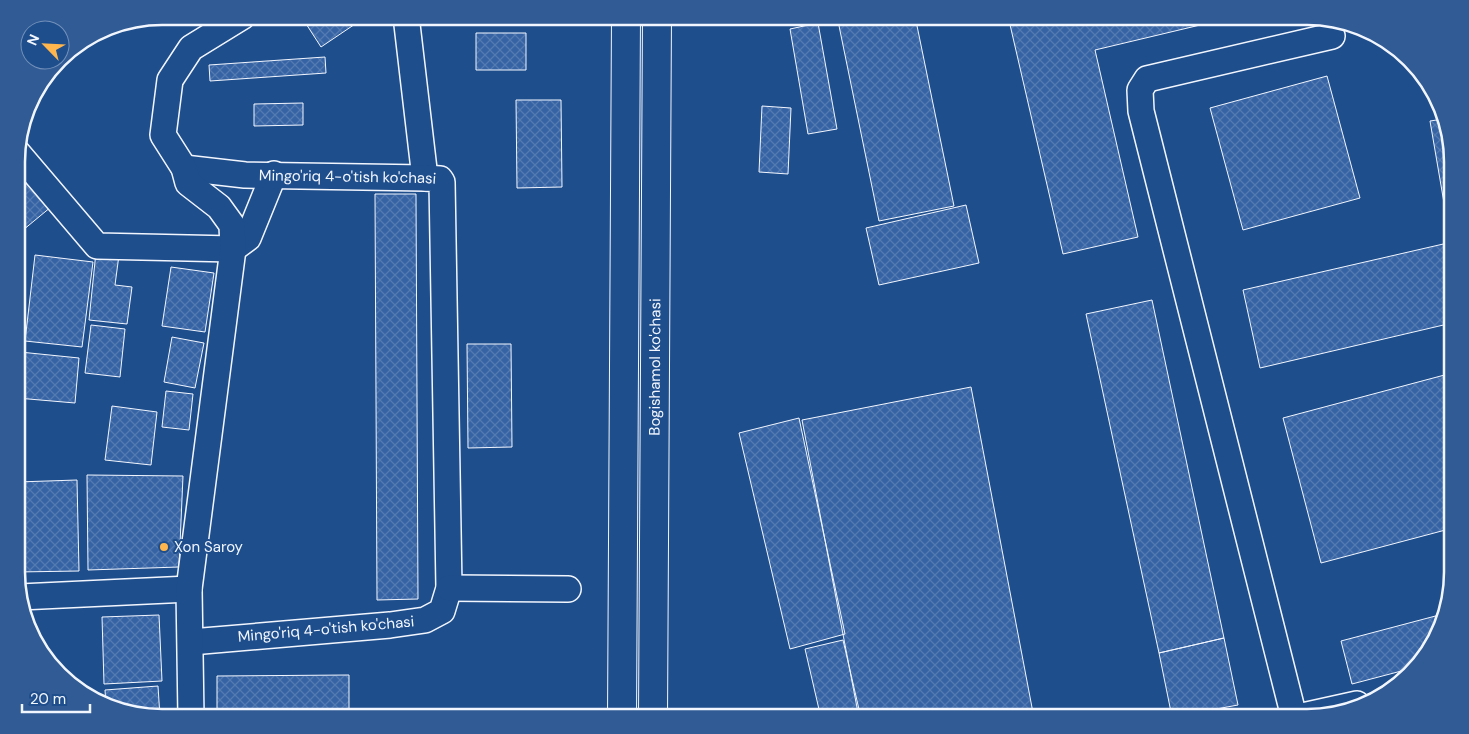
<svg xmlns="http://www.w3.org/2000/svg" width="1469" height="734" viewBox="0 0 1469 734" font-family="'DM Sans',sans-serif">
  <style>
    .building { fill: url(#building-cross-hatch); stroke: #f2f6ff }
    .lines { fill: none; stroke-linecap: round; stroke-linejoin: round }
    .minor-casing { stroke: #f2f6ff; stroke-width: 28 }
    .major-casing { stroke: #f2f6ff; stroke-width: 30 }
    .minor { stroke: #1f4e8c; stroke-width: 25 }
    .major { stroke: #1f4e8c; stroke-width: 28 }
    .poi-dot { fill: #ffb74d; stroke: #1f4e8c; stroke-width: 2 }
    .labels { text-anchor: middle; stroke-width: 4; stroke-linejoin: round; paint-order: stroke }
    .street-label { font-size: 15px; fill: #f2f6ff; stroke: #1f4e8c }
    .poi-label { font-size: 15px; fill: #f2f6ff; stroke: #1f4e8c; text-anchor: start }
    .rim { fill: none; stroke: #f2f6ff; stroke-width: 2.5 }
  </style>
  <defs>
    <pattern id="building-cross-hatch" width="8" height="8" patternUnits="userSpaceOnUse" patternTransform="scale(1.25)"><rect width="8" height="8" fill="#3563a3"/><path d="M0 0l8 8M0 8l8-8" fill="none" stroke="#537ab1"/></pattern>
  </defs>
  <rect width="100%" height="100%" fill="#1f4e8c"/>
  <path class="building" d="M 301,16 L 367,16 L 321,47 Z
    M 837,16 L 915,16 L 954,206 L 879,221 Z
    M 1008,16 L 1238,16 L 1095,50 L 1138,237 L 1063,254 Z
    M 818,23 L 837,129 L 808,134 L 790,29 Z
    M 476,33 L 526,33 L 526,70 L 476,70 Z
    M 325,57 L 326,73 L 210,81 L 209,65 Z
    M 1327,76 L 1360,198 L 1243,230 L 1210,108 Z
    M 516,100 L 561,100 L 562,187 L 517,188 Z
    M 303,103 L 303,125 L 254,126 L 254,104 Z
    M 762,106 L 791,108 L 788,174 L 759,172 Z
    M 1443,119 L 1452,143 L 1452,202 L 1444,203 L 1430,121 Z
    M 28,167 L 57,202 L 17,235 L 17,176 Z
    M 375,194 L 416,194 L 418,599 L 377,600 Z
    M 966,205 L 979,263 L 879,285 L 866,228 Z
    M 1452,242 L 1452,323 L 1260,368 L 1243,290 Z
    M 96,252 L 119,255 L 115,285 L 132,287 L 127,324 L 89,320 Z
    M 35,255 L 93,262 L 82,347 L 25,341 Z
    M 171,267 L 214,273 L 205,332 L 162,326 Z
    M 1152,300 L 1224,638 L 1159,653 L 1086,314 Z
    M 91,325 L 125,329 L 120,377 L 85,373 Z
    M 172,337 L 204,343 L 195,388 L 164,382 Z
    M 467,344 L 511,344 L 512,447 L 468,448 Z
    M 20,352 L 79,358 L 75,403 L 17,398 Z
    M 1452,373 L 1453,528 L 1321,563 L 1283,418 Z
    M 971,387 L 1034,718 L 859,718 L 802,420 Z
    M 166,391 L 193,394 L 189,430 L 162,427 Z
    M 112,406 L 157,412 L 151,465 L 105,460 Z
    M 799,418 L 845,634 L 790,649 L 739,433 Z
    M 87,475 L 183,476 L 179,567 L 88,570 Z
    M 77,480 L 79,571 L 17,572 L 17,482 Z
    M 1443,614 L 1438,636 L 1409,669 L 1352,684 L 1341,641 Z
    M 159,615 L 162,681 L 104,684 L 102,617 Z
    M 1224,638 L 1238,705 L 1172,717 L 1159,653 Z
    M 843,640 L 861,718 L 821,718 L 805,649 Z
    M 349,675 L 349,718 L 217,718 L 217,676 Z
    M 158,686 L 160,717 L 106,705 L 105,690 Z"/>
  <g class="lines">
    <g class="minor-casing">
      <g id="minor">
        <path d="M 406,16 L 425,178"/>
        <path d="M 17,152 L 97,246 L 233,249 L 248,238 L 274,174"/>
        <path id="s1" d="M 184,168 L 245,175 L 425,178 L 440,179 L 442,182 L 449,588 L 442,611 L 425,620 L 390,625 L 191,642"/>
        <path d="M 449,588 L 568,589"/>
        <path d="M 20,597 L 189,589"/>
        <path d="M 1294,717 L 1141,111 L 1140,90 L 1147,79 L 1332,36"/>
        <path d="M 1298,717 L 1357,704"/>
        <path d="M 191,718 L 189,589 L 233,249 L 232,225 L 219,207 L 188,183 L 184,168 L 163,135 L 170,80 L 191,48 L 243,16"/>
      </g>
    </g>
    <g class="major-casing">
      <g id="major">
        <path d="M 622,718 L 626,16"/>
        <path id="s2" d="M 653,718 L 657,16"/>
      </g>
    </g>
    <use href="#minor" class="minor"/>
    <use href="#major" class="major"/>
  </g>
  <circle class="poi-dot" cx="164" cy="547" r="5"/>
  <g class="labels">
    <g class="street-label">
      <text dy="5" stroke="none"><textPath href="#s1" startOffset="164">Mingo'riq 4-o'tish ko'chasi</textPath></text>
      <text dy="5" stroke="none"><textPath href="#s2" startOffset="351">Bogishamol ko'chasi</textPath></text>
      <text transform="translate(326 629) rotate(-5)" y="5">Mingo'riq 4-o'tish ko'chasi</text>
    </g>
    <g class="poi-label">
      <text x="174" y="552">Xon Saroy</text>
    </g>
  </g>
  <path d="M0 0H1469V734H0ZM162 25H1307A137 137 0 0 1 1444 162V572A137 137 0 0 1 1307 709H162A137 137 0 0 1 25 572V162A137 137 0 0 1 162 25Z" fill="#305b95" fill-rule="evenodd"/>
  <path class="rim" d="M162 25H1307A137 137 0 0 1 1444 162V572A137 137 0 0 1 1307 709H162A137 137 0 0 1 25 572V162A137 137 0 0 1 162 25Z"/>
  <g transform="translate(45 45) rotate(294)"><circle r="24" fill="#1f4e8c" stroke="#7391ba"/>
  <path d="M0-4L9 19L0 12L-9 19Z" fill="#ffb74d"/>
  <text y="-8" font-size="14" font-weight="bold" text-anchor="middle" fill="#f2f6ff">N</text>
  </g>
  <path d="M22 704v8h68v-8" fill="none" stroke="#f2f6ff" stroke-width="2.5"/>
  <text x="30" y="704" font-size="15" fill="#f2f6ff" stroke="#1f4e8c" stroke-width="4" paint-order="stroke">20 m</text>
</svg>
